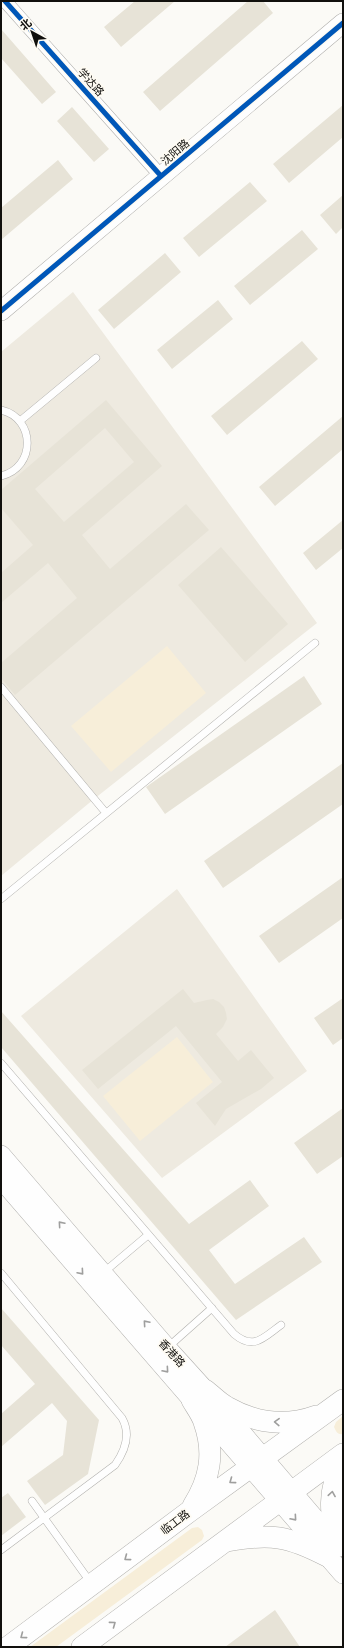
<svg xmlns="http://www.w3.org/2000/svg" width="344" height="1648" viewBox="0 0 344 1648" font-family="'IBM Plex Sans','Noto Sans SC',sans-serif">
  <style>
    .built { fill: #eeeae0 }
    .green { fill: #f7eed9 }
    .building { fill: #e7e3d7; fill-rule: evenodd }
    .lines { fill: none; stroke-linecap: round; stroke-linejoin: round }
    .lane-casing { stroke: #b0afac; stroke-width: 8 }
    .street-casing { stroke: #b0afac; stroke-width: 14 }
    .secondary-casing { stroke: #b0afac; stroke-width: 20 }
    .primary-casing { stroke: #b0afac; stroke-width: 22 }
    .lane { stroke: #fefefe; stroke-width: 7 }
    .street { stroke: #fefefe; stroke-width: 13 }
    .secondary { stroke: #fefefe; stroke-width: 19 }
    .primary { stroke: #fefefe; stroke-width: 21 }
    .cycleway-casing { stroke: #fefbf3; stroke-width: 8 }
    .cycleway { stroke: #0057b8; stroke-width: 5 }
    .oneway { stroke: #9f9f9e }
    .labels { text-anchor: middle; stroke-width: 3.5; stroke-linejoin: round; paint-order: stroke }
    .street-label { font-size: 11px; fill: #11100d; stroke: #fefbf3 }
  </style>
  <rect width="100%" height="100%" fill="#fbfaf6"/>
  <path class="built" d="M 73,292 L 317,623 L 94,799 L 1,876 L 1,352 Z
    M 177,889 L 307,1071 L 162,1178 L 21,1016 Z"/>
  <path class="green" d="M 167,646 L 206,693 L 111,772 L 71,726 Z
    M 177,1037 L 213,1082 L 140,1141 L 103,1096 Z
    M 343,1416 L 343,1434 C 337,1435 336,1431 334,1427 L 336,1422 Z
    M 198,1527 L 202,1530 L 204,1536 L 202,1540 L 56,1647 L 30,1647 L 192,1528 Z"/>
  <path class="building" d="M 135,1 L 175,1 L 121,47 L 104,27 Z
    M 248,1 L 263,1 L 273,13 L 160,111 L 143,92 Z
    M 1,29 L 56,92 L 42,104 L 1,58 Z
    M 343,105 L 343,137 L 289,183 L 273,164 Z
    M 72,107 L 109,149 L 94,162 L 57,121 Z
    M 58,160 L 73,179 L 1,240 L 1,208 Z
    M 250,182 L 267,201 L 199,257 L 183,238 Z
    M 343,195 L 343,227 L 336,234 L 320,215 Z
    M 302,230 L 318,249 L 250,305 L 234,286 Z
    M 165,253 L 181,272 L 114,329 L 98,310 Z
    M 218,300 L 233,319 L 172,369 L 157,350 Z
    M 302,341 L 318,359 L 227,435 L 211,416 Z
    M 106,400 L 162,466 L 82,535 L 110,569 L 186,504 L 209,530 L 15,695 L 1,678 L 1,663 L 77,598 L 48,563 L 1,603 L 1,573 L 33,545 L 1,508 L 1,490 ZM 105,428 L 134,462 L 64,522 L 35,489 Z
    M 343,416 L 343,449 L 275,506 L 259,487 Z
    M 343,520 L 343,548 L 316,570 L 303,553 Z
    M 221,547 L 288,624 L 245,662 L 178,585 Z
    M 304,676 L 322,704 L 165,814 L 146,787 Z
    M 343,763 L 343,804 L 223,888 L 204,861 Z
    M 343,877 L 343,918 L 279,963 L 259,936 Z
    M 183,989 L 194,1003 L 207,1000 L 213,999 L 219,1002 L 224,1007 L 226,1013 L 227,1019 L 223,1027 L 216,1034 L 238,1061 L 251,1050 L 274,1078 L 261,1089 L 226,1109 L 215,1126 L 196,1103 L 222,1082 L 176,1026 L 98,1089 L 82,1070 Z
    M 343,998 L 343,1038 L 333,1045 L 314,1018 Z
    M 1,1011 L 189,1224 L 250,1180 L 269,1206 L 209,1250 L 235,1284 L 304,1237 L 322,1262 L 236,1320 L 1,1047 Z
    M 343,1108 L 343,1156 L 317,1174 L 294,1143 Z
    M 1,1308 L 99,1420 L 88,1474 L 45,1505 L 27,1481 L 63,1455 L 67,1421 L 52,1403 L 1,1447 L 1,1414 L 35,1384 L 1,1345 Z
    M 8,1493 L 26,1517 L 1,1536 L 1,1498 Z
    M 275,1610 L 300,1647 L 225,1647 Z"/>
  <g class="lines">
    <g class="lane-casing">
      <path id="lane" d="M 1,410 C 36,418 36,468 1,476
        M 20,421 L 96,358
        M 1,687 L 106,813
        M 1,899 L 315,643
        M 1,1063 L 234,1334 C 254,1351 264,1337 281,1325
        M 1,1273 L 122,1418 C 131,1434 125,1451 115,1465 L 1,1550
        M 103,1273 L 148,1235
        M 167,1348 L 212,1308
        M 32,1501 L 91,1583"/>
    </g>
    <g class="street-casing">
      <path id="street" d="M 5,1 L 161,176"/>
    </g>
    <g class="secondary-casing">
      <path id="secondary" d="M 1,311 L 343,23
        M 1,1155 L 167,1348 L 205,1390 L 339,1547
        M 1,1179 L 343,1574"/>
    </g>
    <g class="primary-casing">
      <path id="primary" d="M 205,1390 C 212,1395 219,1403 227,1407 C 255,1423 286,1427 316,1416
        M 192,1400 C 196,1407 202,1415 204,1422 C 215,1453 210,1479 193,1506
        M 227,1541 C 270,1533 289,1536 327,1556
        M 338,1546 C 330,1514 327,1491 343,1460
        M 8,1647 L 190,1511 L 343,1400
        M 82,1647 L 343,1454"/>
    </g>
    <use href="#lane" class="lane"/>
    <use href="#street" class="street"/>
    <use href="#secondary" class="secondary"/>
    <use href="#primary" class="primary"/>
    <g class="cycleway-casing">
      <path id="cycleway" d="M 5,1 L 161,176
        M 1,311 L 343,23"/>
    </g>
    <use href="#cycleway" class="cycleway"/>
  </g>
  <defs><path id="oneway-chevron" d="M-2-3.5L2.5 0L-2 3.5" fill="none" stroke-width="1.6" stroke-linecap="round" stroke-linejoin="round"/></defs>
  <g class="oneway">
    <use href="#oneway-chevron" transform="translate(61 1224) rotate(-131)"/>
    <use href="#oneway-chevron" transform="translate(81 1272) rotate(49)"/>
    <use href="#oneway-chevron" transform="translate(146 1323) rotate(-131)"/>
    <use href="#oneway-chevron" transform="translate(166 1370) rotate(49)"/>
    <use href="#oneway-chevron" transform="translate(277 1422) rotate(-178)"/>
    <use href="#oneway-chevron" transform="translate(232 1481) rotate(144)"/>
    <use href="#oneway-chevron" transform="translate(332 1494) rotate(-81)"/>
    <use href="#oneway-chevron" transform="translate(294 1518) rotate(49)"/>
    <use href="#oneway-chevron" transform="translate(127 1558) rotate(143)"/>
    <use href="#oneway-chevron" transform="translate(113 1624) rotate(-36)"/>
    <use href="#oneway-chevron" transform="translate(23 1636) rotate(143)"/>
  </g>
  <g class="labels">
    <g class="street-label">
      <text transform="translate(91 82) rotate(48)" y="4">学达路</text>
      <text transform="translate(175 152) rotate(-40)" y="4">沈阳路</text>
      <text transform="translate(172 1353) rotate(48)" y="4">香港路</text>
      <text transform="translate(175 1522) rotate(-37)" y="4">临工路</text>
    </g>
  </g>
  <rect width="344" height="1648" fill="none" stroke="#11100d" stroke-width="4"/>
  <g transform="translate(32 32) rotate(320)" stroke="#fefbf3" stroke-width="3" paint-order="stroke">
  <path d="M0-3L7 15L0 10L-7 15Z" fill="#11100d"/>
  <text y="-6" font-size="11" font-weight="bold" text-anchor="middle" fill="#11100d">北</text>
  </g>
</svg>
